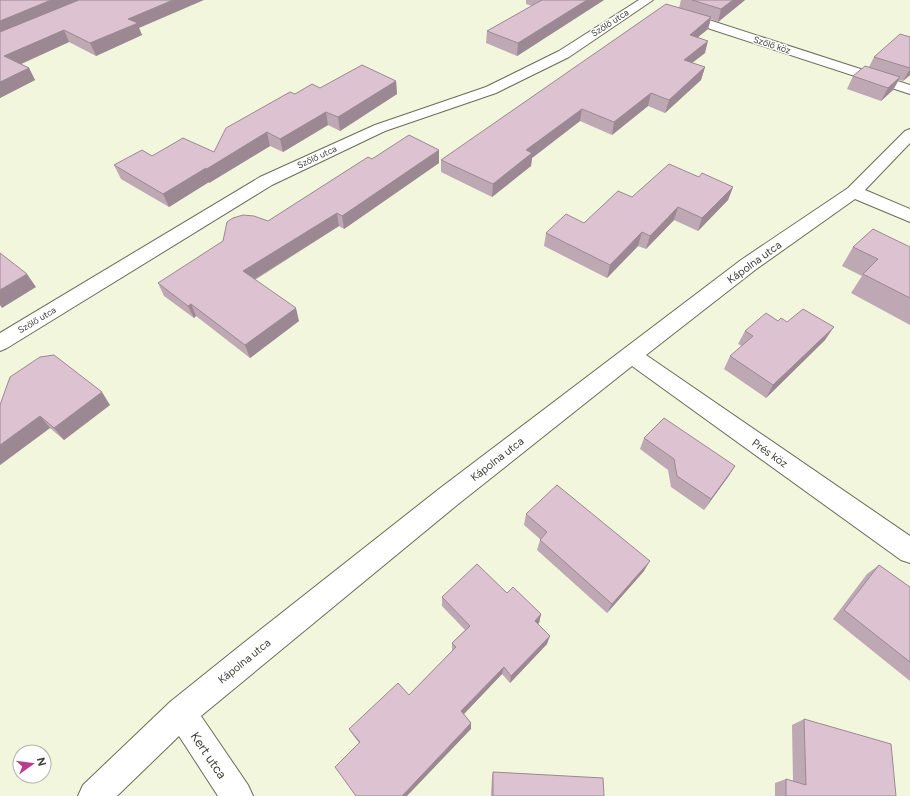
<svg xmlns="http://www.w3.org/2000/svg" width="910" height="796" viewBox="0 0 910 796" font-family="Figtree,sans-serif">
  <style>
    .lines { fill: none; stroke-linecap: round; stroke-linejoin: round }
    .minor-casing { stroke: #6a6d57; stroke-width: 2 }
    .minor { fill: #fff; fill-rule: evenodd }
    .wall { fill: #bea8b4 }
    .shaded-wall { fill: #9b8892 }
    .building { fill: #ddc3d1; stroke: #9b8892 }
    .labels { text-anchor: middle; stroke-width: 3; stroke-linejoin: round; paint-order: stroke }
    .far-street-label { font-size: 9px; fill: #3c3e34; stroke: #fff }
    .street-label { font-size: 11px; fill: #3c3e34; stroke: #fff }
    .near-street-label { font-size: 13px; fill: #3c3e34; stroke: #fff }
  </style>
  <rect width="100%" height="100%" fill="#f1f6dc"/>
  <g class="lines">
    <g class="minor-casing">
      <path id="minor" d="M 639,0 L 653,0 L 569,57 L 496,93 L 385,131 L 272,185 L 7,348 L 0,351 L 0,333 L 260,177 L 375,125 L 486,87 L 559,51 Z
        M 681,11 L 910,85 L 910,94 L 677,18 L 675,15 L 677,12 Z
        M 910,129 L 910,143 L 865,190 L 910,209 L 910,222 L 855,199 L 755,270 L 646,355 L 910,536 L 910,563 L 901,560 L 632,366 L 457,505 L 201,716 L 248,785 L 253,796 L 218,796 L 179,736 L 117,796 L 78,796 L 83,785 L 170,702 L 241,645 L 439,489 L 741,260 L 848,188 L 905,131 Z"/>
    </g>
    <use href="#minor" class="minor"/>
  </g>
  <path class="wall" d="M 0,0 L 139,28 L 142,35 L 96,56 L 69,42 L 21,64 L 29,68 L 35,80 L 0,98 Z
    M 526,0 L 604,0 L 517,56 L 486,43 L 487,31 L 532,6 L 526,4 Z
    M 681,0 L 745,0 L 718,22 L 711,19 L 708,29 L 698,37 L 705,53 L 692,63 L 705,67 L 701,80 L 665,113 L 648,106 L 612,135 L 580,121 L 532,158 L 531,166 L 492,197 L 441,172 L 441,160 L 679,8 Z
    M 910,37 L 910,75 L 903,81 L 899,80 L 893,90 L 881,101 L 847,89 L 853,76 L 869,67 L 874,57 Z
    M 396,81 L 397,94 L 340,131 L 328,125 L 283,152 L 270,146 L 209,183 L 209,182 L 169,207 L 121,179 L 114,165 L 152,156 L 214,152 L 295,94 L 320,88 Z
    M 372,159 L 439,163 L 344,229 L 339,226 L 255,280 L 299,321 L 250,358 L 196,316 L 194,318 L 164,296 L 158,283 L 268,221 Z
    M 699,177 L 733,187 L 728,200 L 698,231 L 674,220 L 646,249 L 638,246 L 607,278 L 544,246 L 546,233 L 584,223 L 632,197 Z
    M 853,247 L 910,247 L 910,325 L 851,293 L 862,276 L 842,266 Z
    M 778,321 L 787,322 L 825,340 L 766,398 L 724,369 L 730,356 L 742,346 L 738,344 L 745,331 Z
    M 54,355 L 110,405 L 64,440 L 50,428 L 0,465 Z
    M 644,438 L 735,466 L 728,477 L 704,510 L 671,487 L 668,470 L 640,449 Z
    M 526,514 L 644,571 L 607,613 L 537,550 L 540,540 L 540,539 L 524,525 Z
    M 879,565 L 910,587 L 910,681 L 833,619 L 867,574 Z
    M 507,593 L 541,614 L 539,623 L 538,624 L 547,644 L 510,683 L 502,674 L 464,714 L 471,723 L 471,729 L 359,743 L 353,735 L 349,729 L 409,695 L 452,651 L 452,643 L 465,630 L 442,606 L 442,597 Z
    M 804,719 L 896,796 L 775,796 L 775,783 L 786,779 L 793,781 L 792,725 Z
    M 493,772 L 604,796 L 491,796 L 492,776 Z"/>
  <path class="shaded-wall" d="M 51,0 L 85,0 L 0,35 L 0,21 Z
    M 173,0 L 204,0 L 139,28 L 142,35 L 96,56 L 90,43 L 128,19 Z
    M 587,0 L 604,0 L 517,56 L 518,43 Z
    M 733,0 L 745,0 L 718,22 L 721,9 Z
    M 711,17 L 708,29 L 686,47 L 690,35 Z
    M 64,30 L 69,42 L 10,69 L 4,56 Z
    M 708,41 L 705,53 L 680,72 L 684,60 Z
    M 705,67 L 701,80 L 665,113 L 669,100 Z
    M 29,68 L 35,80 L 0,98 L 0,82 Z
    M 910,69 L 910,75 L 903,81 Z
    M 900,77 L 893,90 L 881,101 L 888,88 Z
    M 396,81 L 397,94 L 340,131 L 338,117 Z
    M 651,93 L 648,106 L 612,135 L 614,122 Z
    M 582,109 L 580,121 L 532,158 L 531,166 L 492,197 L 493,184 L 526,150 Z
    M 326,112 L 328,125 L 283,152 L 280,139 Z
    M 267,132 L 270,146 L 209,183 L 209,182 L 169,207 L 163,194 Z
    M 439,150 L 439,163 L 344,229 L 342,216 Z
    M 733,187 L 728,200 L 698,231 L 702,218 Z
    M 678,207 L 674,220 L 646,249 L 650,236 Z
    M 337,213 L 339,226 L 247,284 L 243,271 Z
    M 642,232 L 638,246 L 607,278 L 610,265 Z
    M 27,274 L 36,287 L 2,308 L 0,305 L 0,290 Z
    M 191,304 L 196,316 L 194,318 L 188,306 Z
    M 296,308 L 299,321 L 250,358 L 245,345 Z
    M 834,327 L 825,340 L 766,398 L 773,385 Z
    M 102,392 L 110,405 L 64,440 L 54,428 Z
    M 40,416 L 50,428 L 0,465 L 0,445 Z
    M 735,466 L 728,477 L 704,510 L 711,499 Z
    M 650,561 L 644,571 L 607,613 L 612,604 Z
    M 541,614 L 539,623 L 532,629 L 535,621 Z
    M 550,636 L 547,644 L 510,683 L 511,676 Z
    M 504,667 L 502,674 L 461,717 L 461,711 Z
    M 471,723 L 471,729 L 407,796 L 402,796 Z"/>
  <path class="building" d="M 0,0 L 51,0 L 0,21 Z
    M 79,0 L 173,0 L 128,19 L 138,23 L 90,43 L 64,30 L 4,56 L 29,68 L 0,82 L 0,32 Z
    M 542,0 L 587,0 L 518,43 L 487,31 Z
    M 692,0 L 733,0 L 721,9 Z
    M 666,4 L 711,17 L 690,35 L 708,41 L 684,60 L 705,67 L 669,100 L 651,93 L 614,122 L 582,109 L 526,150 L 532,153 L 493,184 L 441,160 Z
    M 900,34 L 910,37 L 910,68 L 874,57 Z
    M 362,65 L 396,81 L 338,117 L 326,112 L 280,139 L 267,132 L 205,170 L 206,168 L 163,194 L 114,165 L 142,150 L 152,156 L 183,138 L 214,152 L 226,128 L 290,92 L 295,94 L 312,84 L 320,88 Z
    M 865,66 L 900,77 L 888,88 L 853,76 Z
    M 409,135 L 439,150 L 342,216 L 337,213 L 243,271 L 296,308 L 245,345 L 191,304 L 188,306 L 158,283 L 223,241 L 227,222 L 233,218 L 243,215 L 254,216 L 268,221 L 368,157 L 372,159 Z
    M 669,164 L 699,177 L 702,173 L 733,187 L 702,218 L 678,207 L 650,236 L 642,232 L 610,265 L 546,233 L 566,214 L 584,223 L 618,191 L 632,197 Z
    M 873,229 L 910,247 L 910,298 L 863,274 L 878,259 L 853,247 Z
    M 0,253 L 27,274 L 0,290 Z
    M 803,309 L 834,327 L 773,385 L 730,356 L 753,336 L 745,331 L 766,313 L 778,321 L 781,318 L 787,322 Z
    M 54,355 L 102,392 L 54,428 L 40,416 L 0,445 L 0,405 L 10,377 L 40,357 Z
    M 664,418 L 735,466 L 711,499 L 677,476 L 674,459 L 644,438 Z
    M 557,485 L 650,561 L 612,604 L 540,540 L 547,532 L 526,514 Z
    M 477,564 L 507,593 L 513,587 L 541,614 L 535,621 L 550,636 L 511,676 L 504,667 L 461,711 L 471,723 L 402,796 L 356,796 L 335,767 L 360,742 L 349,729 L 398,683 L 409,695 L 456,647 L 452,643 L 470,626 L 442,597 Z
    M 879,565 L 910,587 L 910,662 L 844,610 Z
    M 804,719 L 891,744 L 896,796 L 786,796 L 786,779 L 806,785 Z
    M 493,772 L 603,778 L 604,796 L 493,796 Z"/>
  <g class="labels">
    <g class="far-street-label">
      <text transform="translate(610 23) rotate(-33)" y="3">Szőlő utca</text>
      <text transform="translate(772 45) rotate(18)" y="3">Szőlő köz</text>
      <text transform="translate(317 157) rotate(-25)" y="3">Szőlő utca</text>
      <text transform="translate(37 320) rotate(-31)" y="3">Szőlő utca</text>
    </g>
    <g class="street-label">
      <text transform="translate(754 262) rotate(-36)" y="4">Kápolna utca</text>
      <text transform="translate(770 453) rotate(35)" y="4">Prés köz</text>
      <text transform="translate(497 459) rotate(-38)" y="4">Kápolna utca</text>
      <text transform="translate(244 661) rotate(-39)" y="4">Kápolna utca</text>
    </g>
    <g class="near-street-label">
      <text transform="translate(209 755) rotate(56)" y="5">Kert utca</text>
    </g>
  </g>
  <g transform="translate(32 764) rotate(76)"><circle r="19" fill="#ffffff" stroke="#b1b2ae"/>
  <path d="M0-3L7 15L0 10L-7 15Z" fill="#b83d8f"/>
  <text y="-6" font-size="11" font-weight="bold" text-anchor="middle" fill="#3c3e34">N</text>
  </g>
</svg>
